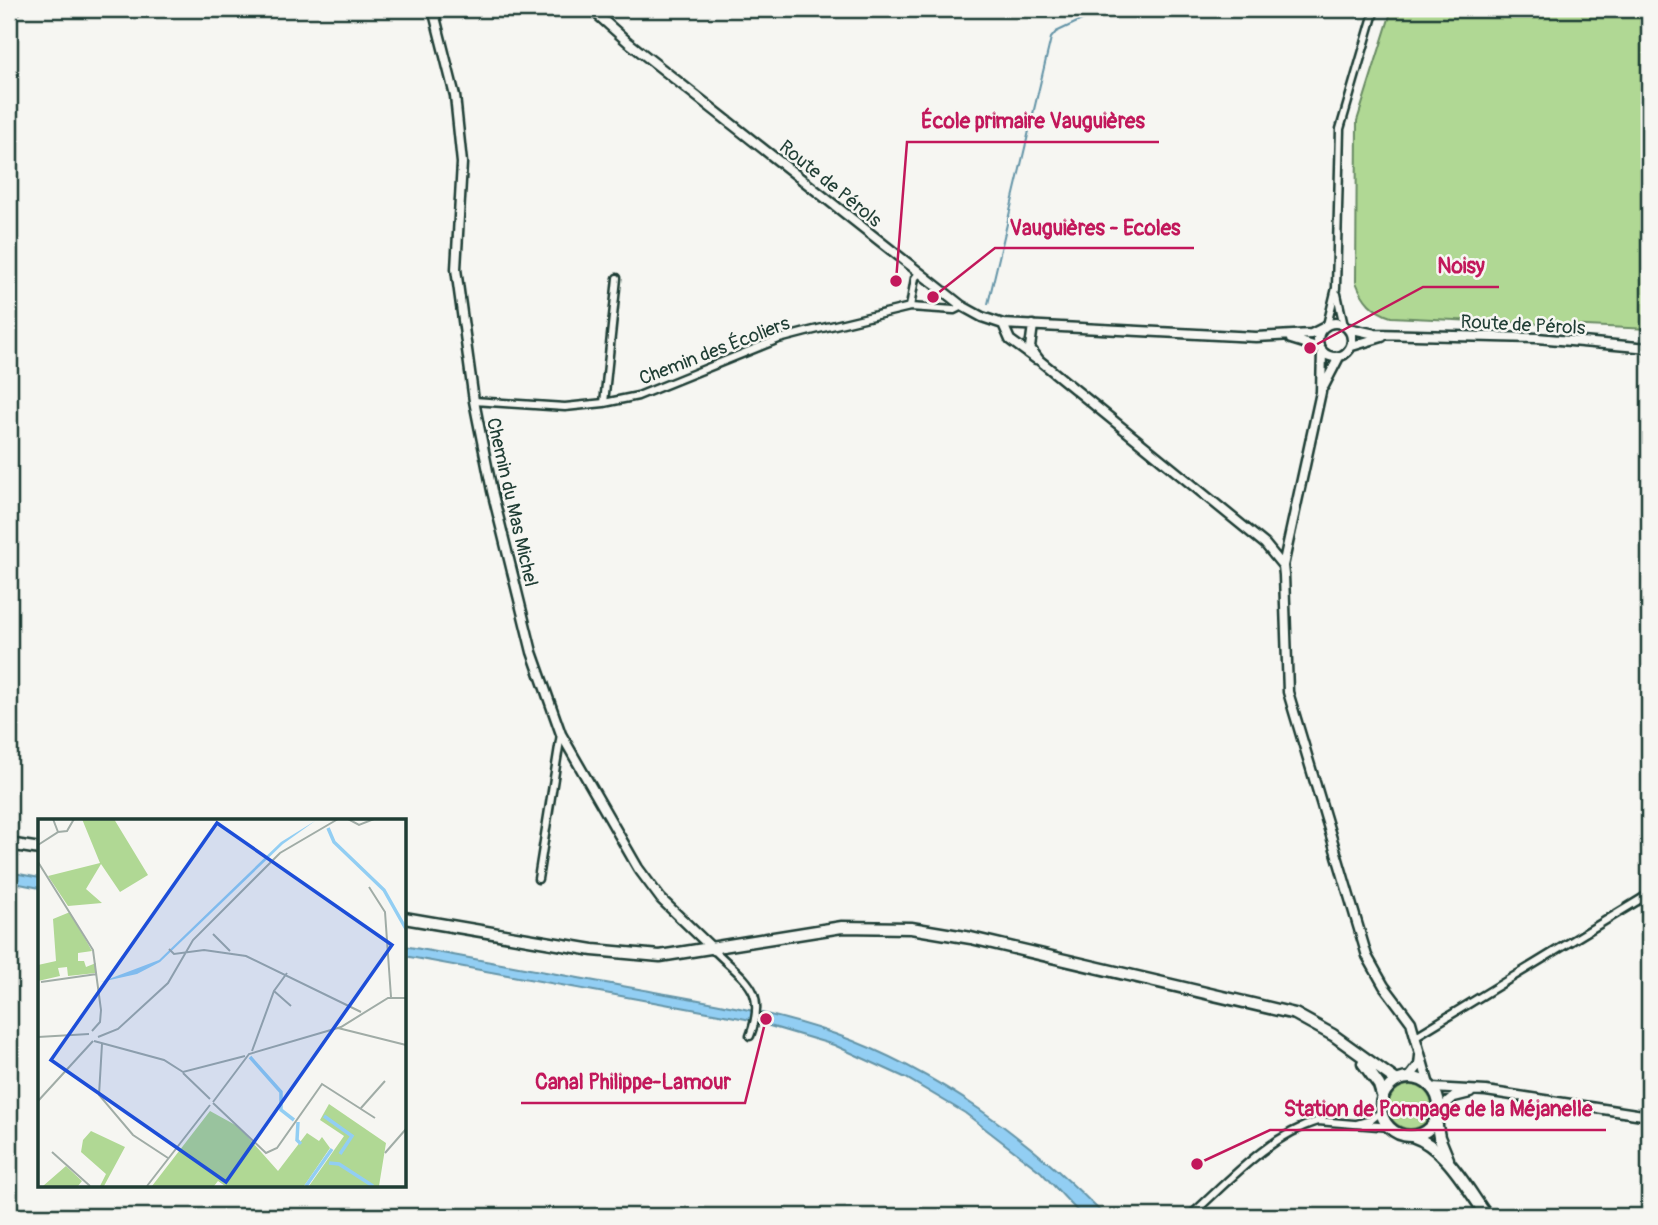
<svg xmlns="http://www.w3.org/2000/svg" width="1658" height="1225" viewBox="0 0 1658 1225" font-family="Pangolin,sans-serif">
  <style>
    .green { fill: #b0d894; stroke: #688a64; stroke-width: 2 }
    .water { fill: #92cef3; stroke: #6494a7; stroke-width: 2 }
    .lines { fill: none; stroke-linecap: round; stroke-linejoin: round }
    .stream { stroke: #6494a7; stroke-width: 2 }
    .minor-casing { stroke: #1f3d34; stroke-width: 11 }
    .tertiary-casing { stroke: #1f3d34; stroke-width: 13 }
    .secondary-casing { stroke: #1f3d34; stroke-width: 15 }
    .minor { stroke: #f6f6f2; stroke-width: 6 }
    .tertiary { stroke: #f6f6f2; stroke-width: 8 }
    .secondary { stroke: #f6f6f2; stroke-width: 10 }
    .labels { text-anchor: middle; stroke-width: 5; stroke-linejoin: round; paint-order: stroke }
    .street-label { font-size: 19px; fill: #1f3d34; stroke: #f6f6f2 }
    .inset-river { fill: none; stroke: #92cef3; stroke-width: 3.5 }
    .inset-road { fill: none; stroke: #a0aca6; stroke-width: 2 }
    .view { fill: #1d4ed8; fill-opacity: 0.15; stroke: #1d4ed8; stroke-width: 3.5 }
    .inset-edge { fill: none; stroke: #1f3d34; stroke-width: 3.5 }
    .leader { fill: none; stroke: #c2185b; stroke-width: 2.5 }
    .callout-dot { fill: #c2185b; stroke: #f6f6f2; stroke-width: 2.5 }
    .callout-label { font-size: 21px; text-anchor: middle; font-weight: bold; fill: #c2185b; stroke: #f6f6f2; stroke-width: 5; stroke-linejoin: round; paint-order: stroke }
  </style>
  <rect width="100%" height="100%" fill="#f6f6f2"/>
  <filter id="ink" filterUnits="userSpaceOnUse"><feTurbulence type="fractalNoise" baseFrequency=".0143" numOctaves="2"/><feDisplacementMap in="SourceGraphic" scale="14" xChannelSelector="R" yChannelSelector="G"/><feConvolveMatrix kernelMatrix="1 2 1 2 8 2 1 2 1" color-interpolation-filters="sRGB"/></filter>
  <g filter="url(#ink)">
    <path class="green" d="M 1392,9 L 1649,9 L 1649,329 L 1391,317 C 1372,311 1363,300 1356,282 L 1357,121 Z
      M1388 1107a22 22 0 1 1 44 0a22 22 0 1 1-44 0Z"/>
    <path class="water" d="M 9,872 L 40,878 L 40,888 L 9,882 Z
      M 404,946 C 484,961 564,975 644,990 C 709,1002 773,1012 835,1034 C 938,1071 1030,1139 1105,1216 L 1082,1216 L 1041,1172 L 965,1113 L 906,1078 L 834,1045 L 746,1019 L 404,956 Z"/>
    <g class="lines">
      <path class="stream" d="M 988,304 L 1051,38 L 1056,32 L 1105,9"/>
      <g class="minor-casing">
        <path id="minor" d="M 9,16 L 18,9
          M 1337,294 L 1344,326
          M 910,307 L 915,278 L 919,273
          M 1327,325 L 1336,288 L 1340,129 L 1375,9
          M 474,401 L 565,407 L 604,403 L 638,396 L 779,339 L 810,331 L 910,307 L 954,310 L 962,306
          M 604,403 L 617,278
          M 538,879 L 561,734
          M 714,950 C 745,981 768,989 750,1036
          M 1416,1036 L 1649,894
          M 1357,1124 L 1371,1120 L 1382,1111
          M 1190,1216 C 1227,1183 1268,1136 1318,1121 L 1390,1127"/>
      </g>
      <g class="tertiary-casing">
        <path id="tertiary" d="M 433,9 L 455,96 L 462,163 L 456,269 L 474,401 L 492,491 L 532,652 L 561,734 L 638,868 L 661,899 L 714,950
          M 591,9 L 628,42 L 962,306 L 982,317 L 1003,324 L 1256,337 L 1311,334 L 1323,328
          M1318 340a17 17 0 1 1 34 0a17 17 0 1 1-34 0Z
          M 1003,324 L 1010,340 L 1036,359
          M 1033,325 L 1030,348 L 1039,360 L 1265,544 L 1283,566 L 1284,575 L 1288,692 L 1367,956 L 1384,986 L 1411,1022 L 1429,1085
          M 1348,328 L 1375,334 L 1537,338 L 1649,348
          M 1291,339 L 1320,348
          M 1352,346 L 1382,337
          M 1324,386 L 1339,357
          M 1283,566 L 1321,392 L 1322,351
          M 1409,1078 L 1419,1065 L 1420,1056
          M 1432,1088 L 1486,1091 L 1649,1116
          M 1439,1110 L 1454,1097 L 1470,1093"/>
      </g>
      <g class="secondary-casing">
        <path id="secondary" d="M 9,844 L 40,849
          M 404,918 L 593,950 L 660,956 L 842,927 L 911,928 L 971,938 L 1295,1014 L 1333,1035 L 1397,1081
          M 1363,1063 L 1379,1085 L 1383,1098
          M1381 1107a29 29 0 1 1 58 0a29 29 0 1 1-58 0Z
          M 1436,1120 L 1439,1137 L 1448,1159
          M 1412,1136 C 1446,1147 1467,1189 1487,1216"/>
      </g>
      <use href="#minor" class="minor"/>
      <use href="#tertiary" class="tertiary"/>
      <use href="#secondary" class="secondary"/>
    </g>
  </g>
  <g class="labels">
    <g class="street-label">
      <text transform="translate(831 183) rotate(39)" y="7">Route de Pérols</text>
      <text transform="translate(1523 324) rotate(3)" y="7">Route de Pérols</text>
      <text transform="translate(714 350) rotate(-21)" y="7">Chemin des Écoliers</text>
      <text transform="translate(513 502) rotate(77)" y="7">Chemin du Mas Michel</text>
    </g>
  </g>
  <g transform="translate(38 819)">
    <rect width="368" height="368" fill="#f6f6f2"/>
    <path d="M 44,0 L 76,0 L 110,56 L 82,73 L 63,45 L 48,70 L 64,84 L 30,87 L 10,57 L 62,44 ZM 32,93 L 54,132 L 40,134 L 40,142 L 46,142 L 48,148 L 58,144 L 58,154 L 30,157 L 29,148 L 20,149 L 22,157 L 0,162 L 0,146 L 18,142 L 15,100 ZM 291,285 L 348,324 L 341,367 L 271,367 L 306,317 L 282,301 ZM 172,292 L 201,308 L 240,352 L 269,314 L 281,322 L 284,318 L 292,329 L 266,367 L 187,367 L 180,362 L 176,367 L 114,367 ZM 53,312 L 87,328 L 66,367 L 62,367 L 68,355 L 43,333 L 45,321 ZM 28,347 L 44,362 L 40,367 L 5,367 Z" fill="#b0d894"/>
    <path d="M 277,2 L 245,25 L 122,143 L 99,155 L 63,163 L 121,141 L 243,23 Z" fill="#92cef3"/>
    <path class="inset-river" d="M 290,9 L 296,23 L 346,71 L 368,110M 212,238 L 243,273 L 243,291 L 256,301M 286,297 L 314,317 L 302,335M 260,303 L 259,321 L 263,325M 291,344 L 301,345 L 335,367M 268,367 L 294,330"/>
    <path class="inset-road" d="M 310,0 L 321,6 L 336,0M 20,13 L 29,12 L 36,0M 0,26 L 20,13 L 15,0M 0,43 L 55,131 L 63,191 L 62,203 L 54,212M 331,68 L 347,93 L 353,178M 175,115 L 192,132M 131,130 L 136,135 L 166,131 L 208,137 L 323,193M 3,163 L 59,155M 236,172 L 253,187M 300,209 L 368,226M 0,218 L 51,215M 60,218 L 80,210 L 130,164 L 155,121 L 242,34 L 300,0M 56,222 L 126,241 L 145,253 L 207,237M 64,225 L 61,276 L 95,316 L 130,339M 214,232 L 236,172 L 249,154M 145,254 L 172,280M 0,282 L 55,222M 175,283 L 211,235 L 303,208 L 350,179 L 368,179M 175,284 L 228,334 L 239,329 L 284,265 L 337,299M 323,289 L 347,262M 14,333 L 52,367M 347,334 L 368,310M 109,367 L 172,286"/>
    <path class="view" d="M 179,4 L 354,126 L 188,363 L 13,241 Z"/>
    <rect width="368" height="368" class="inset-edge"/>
  </g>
  <path class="leader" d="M896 281L907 142H1159M933 297L995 248H1194M1310 348L1423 287H1499M766 1019L745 1103H521M1197 1164L1270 1130H1606"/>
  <g class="callout-dot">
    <circle cx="896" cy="281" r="7"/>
    <circle cx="933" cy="297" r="7"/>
    <circle cx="1310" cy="348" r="7"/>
    <circle cx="766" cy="1019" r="7"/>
    <circle cx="1197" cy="1164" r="7"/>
  </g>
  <g class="callout-label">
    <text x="1033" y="128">École primaire Vauguières</text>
    <text x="1095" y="235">Vauguières - Ecoles</text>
    <text x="1461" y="273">Noisy</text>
    <text x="633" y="1089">Canal Philippe-Lamour</text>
    <text x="1438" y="1116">Station de Pompage de la Méjanelle</text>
  </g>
  <rect width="1658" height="1225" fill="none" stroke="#f6f6f2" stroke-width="35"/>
  <rect x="18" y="18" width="1623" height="1190" fill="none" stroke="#1f3d34" stroke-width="2.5" filter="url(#ink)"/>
</svg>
